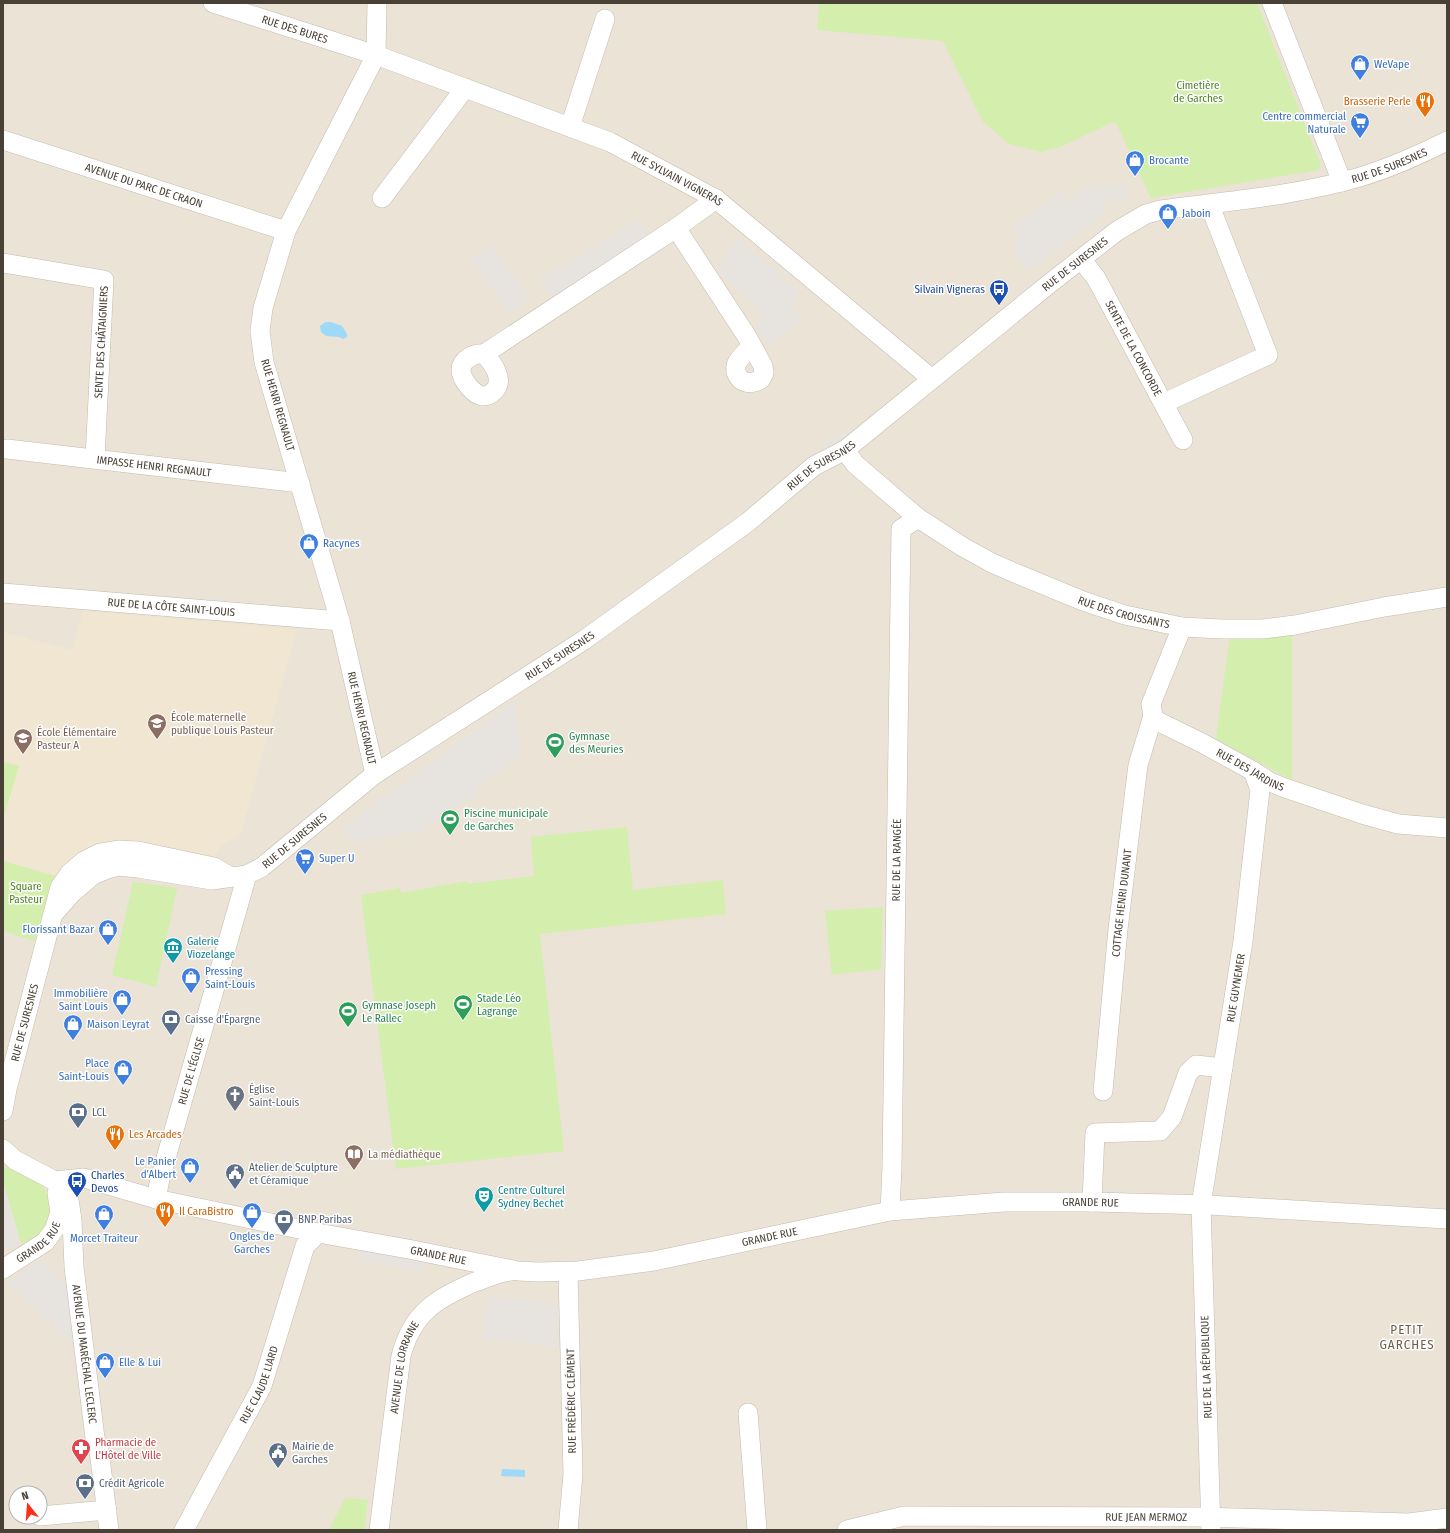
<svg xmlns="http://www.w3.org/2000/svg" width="1450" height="1533" viewBox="0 0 1450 1533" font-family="'Fira Sans Condensed',sans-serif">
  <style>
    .residential { fill: #eae3d6; fill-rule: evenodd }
    .education { fill: #f0e6d1 }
    .green { fill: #d4eead }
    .parking { fill: #e7e4e0 }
    .water { fill: #9fd9f8 }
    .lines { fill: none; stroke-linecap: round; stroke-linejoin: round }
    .minor-casing { stroke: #c5bbad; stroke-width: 20 }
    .minor { stroke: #fff; stroke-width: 19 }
    .labels { text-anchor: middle; stroke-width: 3; stroke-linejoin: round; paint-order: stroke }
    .street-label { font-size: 11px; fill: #4a4136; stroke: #fff }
    .shop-label { font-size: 11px; fill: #366cbe; stroke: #fff; text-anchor: start }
    .park-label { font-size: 11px; fill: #4c8322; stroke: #fff }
    .food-label { font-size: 11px; fill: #c56008; stroke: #fff; text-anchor: start }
    .transit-label { font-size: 11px; fill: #164399; stroke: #fff; text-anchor: end }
    .education-label { font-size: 11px; fill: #785e54; stroke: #fff; text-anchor: start }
    .leisure-label { font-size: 11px; fill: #27864d; stroke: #fff; text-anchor: start }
    .culture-label { font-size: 11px; fill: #0d838f; stroke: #fff; text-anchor: start }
    .service-label { font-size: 11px; fill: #4e5e75; stroke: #fff; text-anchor: start }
    .worship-label { font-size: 11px; fill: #5b616d; stroke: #fff; text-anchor: start }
    .health-label { font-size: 11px; fill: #be3a42; stroke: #fff; text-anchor: start }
    .quarter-label { font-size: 13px; letter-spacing: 1px; fill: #6e5e4c; stroke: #fff }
  </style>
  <rect width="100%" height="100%" fill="#f6f1e8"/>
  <path class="residential" d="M 3,3 L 1447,3 L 1447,1530 L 3,1530 ZM 16,1493 L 40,1493 L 40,1517 L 16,1517 Z"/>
  <path class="education" d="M 83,611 L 297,629 L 242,830 L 238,837 L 220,845 L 214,861 L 59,877 L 3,861 L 3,632 L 72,650 Z"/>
  <path class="green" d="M 819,3 L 1257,3 L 1321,165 L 1318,170 L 1151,198 L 1115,121 L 1060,147 L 1041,152 L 1009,144 L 983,122 L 943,41 L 817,30 Z
    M 1292,634 L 1292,780 L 1216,739 L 1230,635 Z
    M 3,762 L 19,766 L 3,819 Z
    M 627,827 L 633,890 L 723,880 L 726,914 L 540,934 L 564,1151 L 396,1169 L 361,895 L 400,888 L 401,893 L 467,881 L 468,884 L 534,876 L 531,837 Z
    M 3,861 L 55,876 L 35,941 L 3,931 Z
    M 133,882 L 177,888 L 156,987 L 112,975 Z
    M 883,907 L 881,969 L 832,975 L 825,911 Z
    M 3,1167 L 12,1167 L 39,1182 L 49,1195 L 51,1217 L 42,1234 L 21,1244 L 3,1182 Z
    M 345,1498 L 368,1500 L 364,1530 L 329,1530 Z"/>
  <path class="parking" d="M 1090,185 L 1124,185 L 1125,200 L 1114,200 L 1101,205 L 1106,212 L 1028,272 L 1017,254 L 1015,247 L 1019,237 L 1012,227 L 1063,191 L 1070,200 Z
    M 638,220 L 652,244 L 557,305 L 540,279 Z
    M 738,238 L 798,292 L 790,306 L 805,321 L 768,345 L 756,329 L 763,312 L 716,269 Z
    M 492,244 L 531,300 L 509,314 L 471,258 Z
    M 850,427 L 853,430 L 824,448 L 824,443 Z
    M 515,701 L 521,756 L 475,788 L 478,794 L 421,831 L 353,841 L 343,828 Z
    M 3,1182 L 21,1244 L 3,1250 Z
    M 364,1244 L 428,1256 L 420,1271 L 355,1259 Z
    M 39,1259 L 71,1291 L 71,1342 L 8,1282 Z
    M 489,1297 L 558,1304 L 559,1348 L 483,1338 Z"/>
  <path class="water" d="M 326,322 L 331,322 L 342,326 L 347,334 L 347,337 L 343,339 L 339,337 L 326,336 L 321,332 L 320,326 Z
    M 502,1469 L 525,1470 L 525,1477 L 501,1476 Z"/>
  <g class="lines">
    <g class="minor-casing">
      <g id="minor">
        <path id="s1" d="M 213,3 L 376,55 L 610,142 L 716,199 L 932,379"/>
        <path d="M 1272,3 L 1342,182"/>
        <path d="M 570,127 L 605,19"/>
        <path id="s2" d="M 3,140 L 286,231"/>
        <path d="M 382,198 L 465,88"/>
        <path d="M 676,228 L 746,335 L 763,366 L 764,373 L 761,379 C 751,385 740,384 736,372 C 736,369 735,366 737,363 C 740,357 747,351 752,347"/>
        <path id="s3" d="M 1081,259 L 1096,278 L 1183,440"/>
        <path d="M 3,263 L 104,280 L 95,458"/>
        <path d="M 484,354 C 493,363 505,380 494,391 C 491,394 487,396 483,396 C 474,396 461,379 461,370 C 461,359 475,353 484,354 L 676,228 L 716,199"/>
        <path d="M 1164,403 L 1268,355 L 1212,211"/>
        <path id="s4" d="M 7,449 L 300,483"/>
        <path id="s5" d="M 845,450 L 855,464 L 918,518 L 963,547 L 992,563 L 1015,573 L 1083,601 L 1125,615 L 1182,627 L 1221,629 L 1263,629 L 1295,625 L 1384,607 L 1447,597"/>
        <path id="s6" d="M 3,593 L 340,621"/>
        <path id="s7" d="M 1182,627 L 1151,704 L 1153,716 L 1157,721 L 1202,743 L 1253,771 L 1270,782 L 1285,788 L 1362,814 L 1398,824 L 1447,828"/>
        <path d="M 375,774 L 340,621 L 264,362 L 260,331 L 263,308 L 286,231 L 376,55 L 377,3"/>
        <path id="s8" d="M 55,912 L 73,892 L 93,875 L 107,869 L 118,866 L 138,868 L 212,880 L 247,875 L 262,867 L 375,774 L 584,640 L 748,522 L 814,466 L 845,450 L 1049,284 L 1117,231 L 1146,214 L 1161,210 C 1227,201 1295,196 1360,177 C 1390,168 1419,155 1447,141"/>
        <path id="s9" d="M 1103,1091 L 1118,929 L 1138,765 L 1153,716"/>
        <path id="s10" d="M 3,1111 L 7,1089 L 60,887 L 70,873 L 84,861 L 100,853 L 118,850 L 138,851 L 214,867 L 231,877"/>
        <path id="s11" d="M 3,1149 L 15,1160 L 55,1181 L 69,1200 L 72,1220 L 74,1267 L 95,1438 L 99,1450 L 109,1530"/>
        <path id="s12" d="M 55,1181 L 84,1178 L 156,1199 L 318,1233 L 408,1249 L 518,1271 L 538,1272 L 578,1271 L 654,1261 L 890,1211 L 1004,1202 L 1092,1202 L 1208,1205 L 1447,1219"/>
        <path id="s13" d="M 156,1199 L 160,1179 L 247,875"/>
        <path d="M 1092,1202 L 1095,1133 L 1160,1131 L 1172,1117 L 1188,1073 L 1196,1065 L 1223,1068"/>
        <path id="s14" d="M 890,1211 L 892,1167 L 901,529 L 918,518"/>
        <path id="s15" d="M 3,1269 L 45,1242 L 54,1230 L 60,1213 L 57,1193"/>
        <path d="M 748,1413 L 757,1530"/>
        <path d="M 40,1516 L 107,1510"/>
        <path id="s16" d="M 184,1530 L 262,1386 L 305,1246 L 318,1233"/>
        <path id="s17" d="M 379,1530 L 401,1356 C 412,1313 437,1298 475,1282 C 487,1278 498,1272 511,1271"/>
        <path d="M 568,1530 L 573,1474 L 568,1272"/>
        <path id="s18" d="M 847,1530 L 904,1516 L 1200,1517 L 1409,1523 L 1447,1518"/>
        <path id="s19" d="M 1211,1530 L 1201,1205 L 1243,941 L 1260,790 L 1253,771"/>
      </g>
    </g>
    <use href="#minor" class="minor"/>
  </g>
  <defs>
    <g id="shop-pin" transform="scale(1)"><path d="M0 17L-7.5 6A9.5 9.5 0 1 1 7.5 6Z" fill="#3f7fe0" stroke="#fff"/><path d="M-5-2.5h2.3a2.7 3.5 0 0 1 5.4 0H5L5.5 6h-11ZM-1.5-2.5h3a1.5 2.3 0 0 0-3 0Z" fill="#fff"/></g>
    <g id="restaurant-pin" transform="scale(1)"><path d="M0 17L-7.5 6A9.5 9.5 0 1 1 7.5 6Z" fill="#e8710a" stroke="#fff"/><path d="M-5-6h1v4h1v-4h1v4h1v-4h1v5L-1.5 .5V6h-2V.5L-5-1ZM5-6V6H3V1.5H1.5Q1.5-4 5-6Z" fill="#fff"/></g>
    <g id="supermarket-pin" transform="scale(1)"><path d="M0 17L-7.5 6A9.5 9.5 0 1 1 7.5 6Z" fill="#3f7fe0" stroke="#fff"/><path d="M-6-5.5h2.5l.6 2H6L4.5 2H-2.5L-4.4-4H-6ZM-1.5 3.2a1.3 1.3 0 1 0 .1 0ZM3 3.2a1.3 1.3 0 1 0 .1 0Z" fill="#fff"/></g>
    <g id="bus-pin" transform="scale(1)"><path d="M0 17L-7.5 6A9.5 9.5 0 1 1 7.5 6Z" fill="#1a4fb4" stroke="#fff"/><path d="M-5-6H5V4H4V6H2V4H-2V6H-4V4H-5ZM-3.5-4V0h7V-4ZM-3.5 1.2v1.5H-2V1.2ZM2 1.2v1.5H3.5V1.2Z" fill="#fff"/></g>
    <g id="school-pin" transform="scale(1)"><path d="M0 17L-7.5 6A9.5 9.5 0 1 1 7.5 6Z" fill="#8d6e63" stroke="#fff"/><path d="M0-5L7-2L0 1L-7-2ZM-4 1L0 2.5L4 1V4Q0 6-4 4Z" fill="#fff"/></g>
    <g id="stadium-pin" transform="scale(1)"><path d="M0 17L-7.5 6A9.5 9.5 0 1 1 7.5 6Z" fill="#2e9e5b" stroke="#fff"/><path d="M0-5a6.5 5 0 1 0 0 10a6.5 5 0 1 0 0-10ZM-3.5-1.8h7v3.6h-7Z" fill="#fff"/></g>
    <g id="museum-pin" transform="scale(1)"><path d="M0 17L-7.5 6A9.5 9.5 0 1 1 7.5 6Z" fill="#0f9aa8" stroke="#fff"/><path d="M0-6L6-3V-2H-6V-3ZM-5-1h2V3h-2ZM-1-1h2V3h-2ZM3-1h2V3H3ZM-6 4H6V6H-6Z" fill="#fff"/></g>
    <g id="bank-pin" transform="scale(1)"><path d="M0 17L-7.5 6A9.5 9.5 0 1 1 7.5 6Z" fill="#5c6f8a" stroke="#fff"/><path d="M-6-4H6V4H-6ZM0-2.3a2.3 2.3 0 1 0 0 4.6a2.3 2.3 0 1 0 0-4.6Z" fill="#fff"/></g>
    <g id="church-pin" transform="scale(1)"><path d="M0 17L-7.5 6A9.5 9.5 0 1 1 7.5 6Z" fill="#6b7280" stroke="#fff"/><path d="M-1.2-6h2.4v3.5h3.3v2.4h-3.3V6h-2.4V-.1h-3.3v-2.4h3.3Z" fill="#fff"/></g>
    <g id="library-pin" transform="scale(1)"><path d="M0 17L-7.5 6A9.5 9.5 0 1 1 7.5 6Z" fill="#8d6e63" stroke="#fff"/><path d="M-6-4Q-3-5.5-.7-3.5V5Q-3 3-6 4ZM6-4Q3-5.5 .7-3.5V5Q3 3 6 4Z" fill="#fff"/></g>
    <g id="civic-pin" transform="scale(1)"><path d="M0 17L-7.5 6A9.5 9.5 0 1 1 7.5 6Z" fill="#5c6f8a" stroke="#fff"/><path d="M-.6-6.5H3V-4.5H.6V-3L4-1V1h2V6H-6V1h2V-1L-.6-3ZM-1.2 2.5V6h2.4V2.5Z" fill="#fff"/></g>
    <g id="theatre-pin" transform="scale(1)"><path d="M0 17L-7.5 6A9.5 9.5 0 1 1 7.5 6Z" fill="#0f9aa8" stroke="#fff"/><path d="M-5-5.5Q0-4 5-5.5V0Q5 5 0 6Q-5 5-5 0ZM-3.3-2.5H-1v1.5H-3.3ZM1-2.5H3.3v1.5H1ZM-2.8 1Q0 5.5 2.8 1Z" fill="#fff"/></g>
    <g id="pharmacy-pin" transform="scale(1)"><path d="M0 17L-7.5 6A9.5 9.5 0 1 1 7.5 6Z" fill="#e0444e" stroke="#fff"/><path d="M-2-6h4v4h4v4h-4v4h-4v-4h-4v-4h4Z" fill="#fff"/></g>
  </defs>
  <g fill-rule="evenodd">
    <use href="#shop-pin" x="1360" y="64"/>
    <use href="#restaurant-pin" x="1425" y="101"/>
    <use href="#supermarket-pin" x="1360" y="122"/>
    <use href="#shop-pin" x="1135" y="160"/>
    <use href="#shop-pin" x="1168" y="213"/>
    <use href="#bus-pin" x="999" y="289"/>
    <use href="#shop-pin" x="309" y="543"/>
    <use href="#school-pin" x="157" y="723"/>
    <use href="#school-pin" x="23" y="738"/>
    <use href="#stadium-pin" x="555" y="742"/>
    <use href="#stadium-pin" x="450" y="819"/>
    <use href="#supermarket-pin" x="305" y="858"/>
    <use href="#shop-pin" x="108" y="929"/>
    <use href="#museum-pin" x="173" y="947"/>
    <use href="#shop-pin" x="191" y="977"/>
    <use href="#shop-pin" x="122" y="999"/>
    <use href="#stadium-pin" x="463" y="1004"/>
    <use href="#stadium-pin" x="348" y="1011"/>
    <use href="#bank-pin" x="171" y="1019"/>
    <use href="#shop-pin" x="73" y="1024"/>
    <use href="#shop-pin" x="123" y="1069"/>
    <use href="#church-pin" x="235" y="1095"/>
    <use href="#bank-pin" x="78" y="1112"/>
    <use href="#restaurant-pin" x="115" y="1134"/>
    <use href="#library-pin" x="354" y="1154"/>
    <use href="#shop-pin" x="190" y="1167"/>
    <use href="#civic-pin" x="235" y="1173"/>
    <use href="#bus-pin" x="77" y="1181"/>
    <use href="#theatre-pin" x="484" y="1196"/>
    <use href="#restaurant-pin" x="165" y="1211"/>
    <use href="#shop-pin" x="252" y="1212"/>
    <use href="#shop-pin" x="104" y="1214"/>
    <use href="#bank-pin" x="284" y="1219"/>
    <use href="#shop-pin" x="105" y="1362"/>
    <use href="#pharmacy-pin" x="81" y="1448"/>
    <use href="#civic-pin" x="278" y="1452"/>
    <use href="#bank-pin" x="85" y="1483"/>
  </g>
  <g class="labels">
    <g class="street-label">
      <text dy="4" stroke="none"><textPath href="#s1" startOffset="86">RUE DES BURES</textPath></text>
      <text dy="4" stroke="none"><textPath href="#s8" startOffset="1577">RUE DE SURESNES</textPath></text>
      <text dy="4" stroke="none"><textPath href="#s1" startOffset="497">RUE SYLVAIN VIGNERAS</textPath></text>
      <text dy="4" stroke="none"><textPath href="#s2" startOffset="148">AVENUE DU PARC DE CRAON</textPath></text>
      <text dy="4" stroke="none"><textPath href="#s8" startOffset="1241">RUE DE SURESNES</textPath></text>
      <text transform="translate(101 342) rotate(-87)" y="4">SENTE DES CHÂTAIGNIERS</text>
      <text dy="4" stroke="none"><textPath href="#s3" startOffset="104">SENTE DE LA CONCORDE</textPath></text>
      <text transform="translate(278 405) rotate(74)" y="4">RUE HENRI REGNAULT</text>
      <text dy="4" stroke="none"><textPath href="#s4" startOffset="148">IMPASSE HENRI REGNAULT</textPath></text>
      <text dy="4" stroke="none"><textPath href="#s8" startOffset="917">RUE DE SURESNES</textPath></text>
      <text dy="4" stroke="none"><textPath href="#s6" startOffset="169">RUE DE LA CÔTE SAINT-LOUIS</textPath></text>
      <text dy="4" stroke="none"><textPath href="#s5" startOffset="328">RUE DES CROISSANTS</textPath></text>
      <text dy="4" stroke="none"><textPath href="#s8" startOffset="593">RUE DE SURESNES</textPath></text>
      <text transform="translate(362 718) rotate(77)" y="4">RUE HENRI REGNAULT</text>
      <text dy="4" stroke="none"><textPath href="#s7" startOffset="207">RUE DES JARDINS</textPath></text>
      <text dy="4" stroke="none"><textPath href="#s8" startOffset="269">RUE DE SURESNES</textPath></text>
      <text dy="4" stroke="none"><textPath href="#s14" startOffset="351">RUE DE LA RANGÉE</textPath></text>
      <text dy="4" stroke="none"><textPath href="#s9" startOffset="189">COTTAGE HENRI DUNANT</textPath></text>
      <text dy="4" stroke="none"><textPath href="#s19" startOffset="545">RUE GUYNEMER</textPath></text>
      <text dy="4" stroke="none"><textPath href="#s10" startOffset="91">RUE DE SURESNES</textPath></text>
      <text dy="4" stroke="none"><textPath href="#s13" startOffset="133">RUE DE L'ÉGLISE</textPath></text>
      <text dy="4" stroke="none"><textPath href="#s12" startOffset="1052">GRANDE RUE</textPath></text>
      <text dy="4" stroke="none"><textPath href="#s12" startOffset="728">GRANDE RUE</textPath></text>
      <text dy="4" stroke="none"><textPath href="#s15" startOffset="45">GRANDE RUE</textPath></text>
      <text dy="4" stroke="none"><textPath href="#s12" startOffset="392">GRANDE RUE</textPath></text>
      <text dy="4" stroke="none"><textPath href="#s11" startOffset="240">AVENUE DU MARÉCHAL LECLERC</textPath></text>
      <text transform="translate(1206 1367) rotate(-92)" y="4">RUE DE LA RÉPUBLIQUE</text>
      <text dy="4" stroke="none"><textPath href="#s17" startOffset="165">AVENUE DE LORRAINE</textPath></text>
      <text dy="4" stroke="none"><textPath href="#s16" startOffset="164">RUE CLAUDE LIARD</textPath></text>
      <text transform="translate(571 1401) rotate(-91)" y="4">RUE FRÉDÉRIC CLÉMENT</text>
      <text dy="4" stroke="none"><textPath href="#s18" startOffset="301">RUE JEAN MERMOZ</textPath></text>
    </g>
    <g class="shop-label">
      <text x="1374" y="68">WeVape</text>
      <text x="1346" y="120" text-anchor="end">Centre commercial<tspan x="1346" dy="13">Naturale</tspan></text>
      <text x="1149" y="164">Brocante</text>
      <text x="1182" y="217">Jaboin</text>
      <text x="323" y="547">Racynes</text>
      <text x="319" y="862">Super U</text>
      <text x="94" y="933" text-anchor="end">Florissant Bazar</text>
      <text x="205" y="975">Pressing<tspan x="205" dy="13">Saint-Louis</tspan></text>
      <text x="108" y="997" text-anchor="end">Immobilière<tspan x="108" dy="13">Saint Louis</tspan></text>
      <text x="87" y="1028">Maison Leyrat</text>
      <text x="109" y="1067" text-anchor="end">Place<tspan x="109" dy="13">Saint-Louis</tspan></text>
      <text x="176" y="1165" text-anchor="end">Le Panier<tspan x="176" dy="13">d’Albert</tspan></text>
      <text x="252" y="1240" text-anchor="middle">Ongles de<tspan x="252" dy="13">Garches</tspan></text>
      <text x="104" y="1242" text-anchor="middle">Morcet Traiteur</text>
      <text x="119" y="1366">Elle &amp; Lui</text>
    </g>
    <g class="park-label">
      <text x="1198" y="89">Cimetière<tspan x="1198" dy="13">de Garches</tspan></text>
      <text x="26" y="890">Square<tspan x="26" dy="13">Pasteur</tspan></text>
    </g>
    <g class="food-label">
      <text x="1411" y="105" text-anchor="end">Brasserie Perle</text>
      <text x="129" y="1138">Les Arcades</text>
      <text x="179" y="1215">Il CaraBistro</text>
    </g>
    <g class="transit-label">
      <text x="985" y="293">Silvain Vigneras</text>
      <text x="91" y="1179" text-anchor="start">Charles<tspan x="91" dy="13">Devos</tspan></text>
    </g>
    <g class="education-label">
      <text x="171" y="721">École maternelle<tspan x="171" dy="13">publique Louis Pasteur</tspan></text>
      <text x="37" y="736">École Élémentaire<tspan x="37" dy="13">Pasteur A</tspan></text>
      <text x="368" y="1158">La médiathèque</text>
    </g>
    <g class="leisure-label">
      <text x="569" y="740">Gymnase<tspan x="569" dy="13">des Meuries</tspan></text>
      <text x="464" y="817">Piscine municipale<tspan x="464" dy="13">de Garches</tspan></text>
      <text x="477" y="1002">Stade Léo<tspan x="477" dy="13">Lagrange</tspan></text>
      <text x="362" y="1009">Gymnase Joseph<tspan x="362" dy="13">Le Rallec</tspan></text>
    </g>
    <g class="culture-label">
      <text x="187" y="945">Galerie<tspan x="187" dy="13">Viozelange</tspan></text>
      <text x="498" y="1194">Centre Culturel<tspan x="498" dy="13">Sydney Bechet</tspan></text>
    </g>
    <g class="service-label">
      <text x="185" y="1023">Caisse d'Épargne</text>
      <text x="92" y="1116">LCL</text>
      <text x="249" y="1171">Atelier de Sculpture<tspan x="249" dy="13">et Céramique</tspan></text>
      <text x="298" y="1223">BNP Paribas</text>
      <text x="292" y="1450">Mairie de<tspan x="292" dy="13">Garches</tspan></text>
      <text x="99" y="1487">Crédit Agricole</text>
    </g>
    <g class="worship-label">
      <text x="249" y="1093">Église<tspan x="249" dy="13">Saint-Louis</tspan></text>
    </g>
    <g class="health-label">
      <text x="95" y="1446">Pharmacie de<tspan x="95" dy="13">L'Hôtel de Ville</tspan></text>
    </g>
    <g class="quarter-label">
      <text x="1407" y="1334">PETIT<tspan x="1407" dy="15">GARCHES</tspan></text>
    </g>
  </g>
  <rect width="1450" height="1533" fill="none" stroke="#4a4136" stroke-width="8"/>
  <g transform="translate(28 1505) rotate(343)"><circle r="19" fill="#ffffff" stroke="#b7b3af"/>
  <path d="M0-3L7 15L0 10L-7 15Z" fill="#ff2c16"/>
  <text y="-6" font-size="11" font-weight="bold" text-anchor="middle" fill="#4a4136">N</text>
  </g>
</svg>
